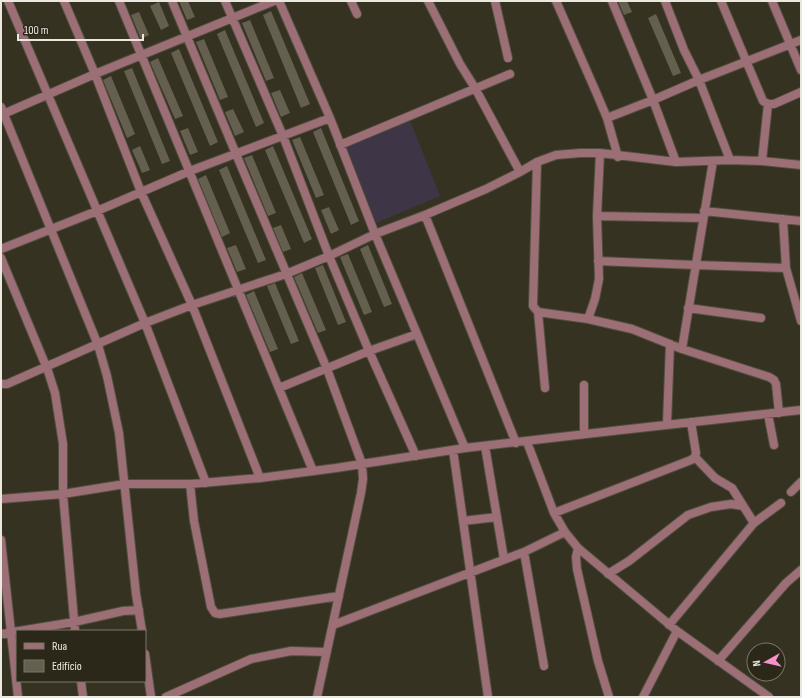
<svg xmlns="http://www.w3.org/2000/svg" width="802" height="698" viewBox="0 0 802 698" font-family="'Sofia Sans Condensed',sans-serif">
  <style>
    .industrial { fill: #3e3646 }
    .building { fill: #645f4e }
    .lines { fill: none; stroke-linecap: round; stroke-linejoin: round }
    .street-casing { stroke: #534f40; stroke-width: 10 }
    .street { stroke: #9c6f76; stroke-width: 8 }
  </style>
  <rect width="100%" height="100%" fill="#363222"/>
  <path class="industrial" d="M 409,118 L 440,196 L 376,223 L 345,145 Z"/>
  <path class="building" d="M 179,1 L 188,1 L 195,17 L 187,20 Z
    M 618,1 L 627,1 L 632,12 L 624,15 Z
    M 159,2 L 169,26 L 161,30 L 150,6 Z
    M 271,11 L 310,104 L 301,108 L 263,15 Z
    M 139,12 L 149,35 L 141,39 L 131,15 Z
    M 656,14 L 681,73 L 673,76 L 648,18 Z
    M 250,20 L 274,78 L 266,81 L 242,23 Z
    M 225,30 L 264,123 L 256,127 L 217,34 Z
    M 204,39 L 228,97 L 220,100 L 196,42 Z
    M 179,49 L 218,142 L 210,146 L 171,53 Z
    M 158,58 L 183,116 L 175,119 L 150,62 Z
    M 132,68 L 170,161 L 162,164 L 124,71 Z
    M 111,76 L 135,134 L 127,138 L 103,80 Z
    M 280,90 L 290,113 L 281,117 L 271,93 Z
    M 233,109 L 244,132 L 235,136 L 225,112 Z
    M 188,128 L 198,152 L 190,155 L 180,131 Z
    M 321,128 L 359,221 L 351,225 L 313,132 Z
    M 300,137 L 324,195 L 316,198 L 292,140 Z
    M 140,146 L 150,170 L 142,173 L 132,150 Z
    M 273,146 L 312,239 L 304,243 L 265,150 Z
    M 252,155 L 276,213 L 268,216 L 244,158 Z
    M 227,166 L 266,260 L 258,263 L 219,170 Z
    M 206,175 L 230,233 L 222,237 L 198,179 Z
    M 329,207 L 339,230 L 331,234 L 321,210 Z
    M 281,225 L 291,249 L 283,252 L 273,228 Z
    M 236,245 L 246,269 L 237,272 L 227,248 Z
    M 368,245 L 392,304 L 384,307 L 360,249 Z
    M 348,254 L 372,312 L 364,315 L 340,257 Z
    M 323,265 L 346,322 L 338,325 L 315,268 Z
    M 302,273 L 326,330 L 318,333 L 294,277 Z
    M 275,283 L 299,341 L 291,344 L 267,286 Z
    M 254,291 L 278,349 L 270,352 L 246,295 Z"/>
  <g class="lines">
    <g class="street-casing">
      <path id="street" d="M 8,1 L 145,323 L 206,483
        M 64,1 L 95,74 L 141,192 L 192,305 L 260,478
        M 119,1 L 313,471
        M 172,1 L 236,154 L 327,369 L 362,464 L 363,479 L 361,493 L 317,697
        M 225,1 L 283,136 L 329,256 L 369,351 L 416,456
        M 279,1 L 330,118 L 375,234 L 465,448
        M 351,1 L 357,14
        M 495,1 L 508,58
        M 556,1 L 596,92 L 607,118 L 618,157
        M 612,1 L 653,100 L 676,162
        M 665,1 L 684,50 L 699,80 L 730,160
        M 721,1 L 763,101 L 768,104 L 774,104 L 801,92
        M 772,1 L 801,70
        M 1,107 L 98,345 L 107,376 L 119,433 L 136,594 L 142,631
        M 1,115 L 95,74 L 274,1
        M 607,118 L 653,100 L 699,80 L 801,40
        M 340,145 L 510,74
        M 762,161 L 768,104
        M 537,162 L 533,306 L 538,312 L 588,319 L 632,329 L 682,349 L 713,161
        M 520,172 L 537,162 L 556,155 L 580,153 L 600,153 L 676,162 L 730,160 L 762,161 L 801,165
        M 704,211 L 801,221
        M 425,215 L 516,443
        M 597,216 L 703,218
        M 783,219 L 786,268 L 801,321
        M 1,249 L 97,211 L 190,171 L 330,118
        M 1,258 L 48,371 L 55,393 L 63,444 L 63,494 L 75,631
        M 598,261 L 695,265 L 786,268
        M 688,308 L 761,318
        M 538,312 L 545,388
        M 588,319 L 595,299 L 599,279 L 597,216 L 600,153
        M 682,349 L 769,377 L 774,380 L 776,384 L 779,413
        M 1,384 L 7,384 L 145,323 L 192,305 L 286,274 L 329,256 L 375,234 L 425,215 L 486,189 L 520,172 L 475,88 L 460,64 L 428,1
        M 279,388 L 369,351 L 417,334
        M 768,414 L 774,445
        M 667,424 L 670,344
        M 584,434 L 584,385
        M 527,442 L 554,513 L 565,532 L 578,548 L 677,631 L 769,697
        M 485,446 L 504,559
        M 453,450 L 488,697
        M 695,457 L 715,478 L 732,488 L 754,523
        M 190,484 L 194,521 L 211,607 L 215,613 L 220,614 L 339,596
        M 791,492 L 801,482
        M 1,499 L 63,494 L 125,484 L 190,484 L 260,478 L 336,468 L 465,448 L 621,430 L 801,410
        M 554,513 L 691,460 L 695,457 L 696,453 L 691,422
        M 463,521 L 497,517
        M 1,540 L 18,697
        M 578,548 L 576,557 L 577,569 L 598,661 L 609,697
        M 524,552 L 544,666
        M 608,574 L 629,561 L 688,515 L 711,507 L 731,504 L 743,506
        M 333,625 L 524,552 L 565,532
        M 669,625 L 754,523 L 781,503
        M 1,634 L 74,622 L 123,611 L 139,610
        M 145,654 L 151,697
        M 718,661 L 786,583 L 801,570
        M 81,681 L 83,697
        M 166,697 L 251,659 L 291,651 L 326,652
        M 643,697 L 677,631"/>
    </g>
    <use href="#street" class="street"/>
  </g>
  <rect width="802" height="698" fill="none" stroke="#ebe9df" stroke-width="4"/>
  <rect x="16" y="630" width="130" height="52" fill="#2c2819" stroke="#787568"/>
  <rect x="24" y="643" width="20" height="6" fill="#9c6f76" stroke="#787568"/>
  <text x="52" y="650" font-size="12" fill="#ebe9df">Rua</text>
  <rect x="24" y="660" width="20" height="12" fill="#645f4e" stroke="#787568"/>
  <text x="52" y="670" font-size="12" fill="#ebe9df">Edifício</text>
  <g transform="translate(766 662) rotate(262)"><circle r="19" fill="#2c2819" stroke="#787568"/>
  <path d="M0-3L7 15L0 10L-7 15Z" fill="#f890cc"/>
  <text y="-6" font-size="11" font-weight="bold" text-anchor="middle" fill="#ebe9df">N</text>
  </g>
  <path d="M18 34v6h125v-6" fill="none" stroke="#ebe9df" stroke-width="2"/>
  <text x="24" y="34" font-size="12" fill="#ebe9df" stroke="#2c2819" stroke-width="3" paint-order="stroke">100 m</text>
</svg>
